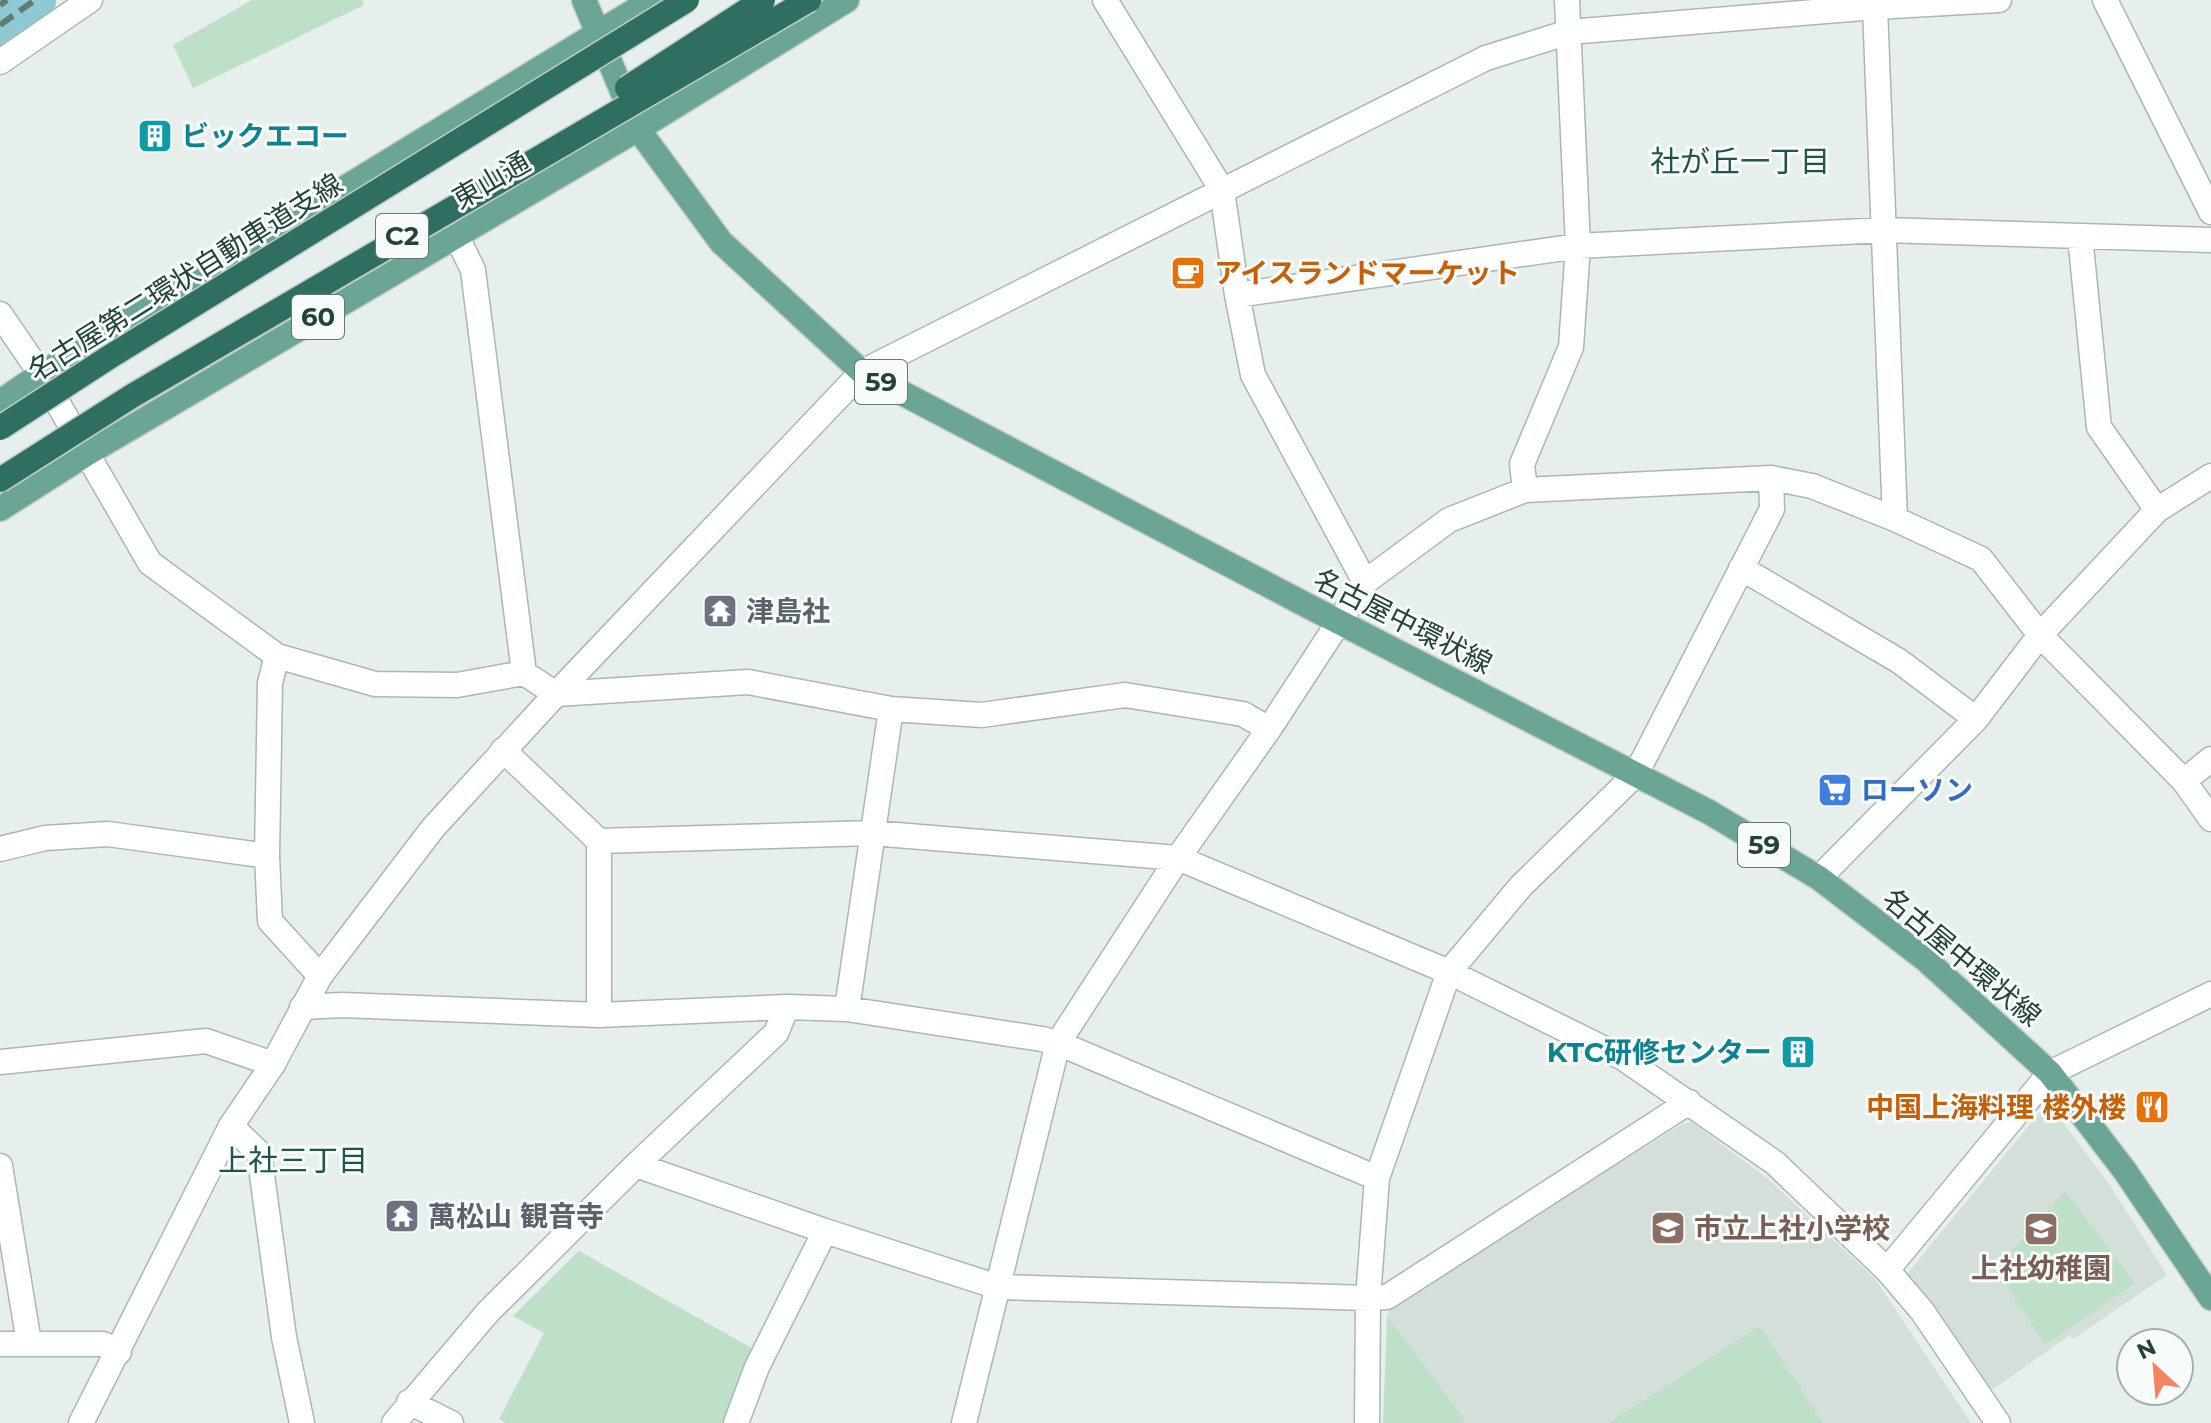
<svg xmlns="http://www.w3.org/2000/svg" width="2211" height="1423" viewBox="0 0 2211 1423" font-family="Montserrat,'Noto Sans JP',sans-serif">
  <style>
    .built { fill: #d4dfda }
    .green { fill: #bfe0c8 }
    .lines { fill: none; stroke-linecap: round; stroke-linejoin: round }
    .river { stroke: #8ec9d4; stroke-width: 50 }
    .minor-casing { stroke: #a8b8b2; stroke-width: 27 }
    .tertiary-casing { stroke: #a8b8b2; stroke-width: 27 }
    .primary-casing { stroke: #c2cac8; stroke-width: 27 }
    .minor { stroke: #fff; stroke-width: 24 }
    .tertiary { stroke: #fff; stroke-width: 24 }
    .primary { stroke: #6aa596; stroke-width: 24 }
    .rail { stroke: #5f7d75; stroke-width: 6; stroke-dasharray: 16 8; stroke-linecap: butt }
    .motorway-bridge-casing { stroke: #c2cac8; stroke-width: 27; stroke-linecap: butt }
    .motorway-bridge { stroke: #2f6f62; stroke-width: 24 }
    .labels { text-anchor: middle; stroke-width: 6; stroke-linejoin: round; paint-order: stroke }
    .shield { fill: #f7fbf9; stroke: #637a73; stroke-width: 2 }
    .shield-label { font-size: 26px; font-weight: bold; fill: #24423a }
    .culture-label { font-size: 28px; font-weight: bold; fill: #0d838f; stroke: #f7fbf9; text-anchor: start }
    .street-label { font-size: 28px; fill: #24423a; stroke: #f7fbf9 }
    .food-label { font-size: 28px; font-weight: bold; fill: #c56008; stroke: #f7fbf9; text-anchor: start }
    .worship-label { font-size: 28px; font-weight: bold; fill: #5b616d; stroke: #f7fbf9; text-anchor: start }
    .shop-label { font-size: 28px; font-weight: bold; fill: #366cbe; stroke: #f7fbf9; text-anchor: start }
    .education-label { font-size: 28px; font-weight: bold; fill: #785e54; stroke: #f7fbf9; text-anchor: start }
    .neighbourhood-label { font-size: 30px; fill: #1f5548; stroke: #f7fbf9 }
  </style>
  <rect width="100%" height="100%" fill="#e6efeb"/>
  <path class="built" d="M 2041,1111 L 2055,1112 L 2109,1184 L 2167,1275 L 2073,1339 L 2070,1335 L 1988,1393 L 1907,1274 Z
    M 1691,1122 L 1767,1178 L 1875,1279 L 1971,1423 L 1465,1423 L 1387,1316 L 1391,1305 L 1682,1124 Z"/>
  <path class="green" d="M 252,0 L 362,0 L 364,5 L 193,88 L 173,45 Z
    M 2065,1191 L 2135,1283 L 2045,1345 L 1999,1274 L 2011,1252 Z
    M 579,1251 L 757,1351 L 722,1423 L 506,1423 L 499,1419 L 544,1333 L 513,1316 Z
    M 1387,1316 L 1455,1407 L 1465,1423 L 1383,1423 Z
    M 1760,1326 L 1823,1423 L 1608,1423 Z"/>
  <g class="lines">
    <path class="river" d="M 0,22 L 31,0"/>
    <g class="minor-casing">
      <path id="minor" d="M 1105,0 L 1222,190 L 1237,295 L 1253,375 L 1365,582
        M 2105,0 L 2211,212
        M 1875,7 L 1895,519
        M 0,62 L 90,0
        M 456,235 L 473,270 L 524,673
        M 2080,236 L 2099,427 L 2157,510
        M 1237,295 L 1578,246 L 1883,230 L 2211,240
        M 0,314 L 41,374 L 150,563 L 277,656 L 375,684 L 457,685 L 524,673 L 556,694 L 748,682 L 891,709 L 982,715 L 1125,695 L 1243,714 L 1269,729
        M 1525,490 L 1522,464 L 1571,347 L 1578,246 L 1567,0
        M 1741,568 L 1899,661 L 1976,719
        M 277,656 L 270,683 L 267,856 L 270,921 L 320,976
        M 503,750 L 599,841 L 599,1015
        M 2184,781 L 2211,759
        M 599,841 L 872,833 L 1178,858 L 1449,972 L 1521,886 L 1636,774 L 1772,509 L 1771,478
        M 0,849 L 45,838 L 108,834 L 267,856
        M 1819,878 L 1976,719 L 2040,635 L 2157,510 L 2211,476
        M 302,1007 L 342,1005 L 599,1015 L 787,1007 L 847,1009 L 1042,1039 L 1058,1043 L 1377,1178
        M 847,1009 L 891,709
        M 0,1062 L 206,1041 L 273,1064
        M 231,1126 L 259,1153 L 284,1337 L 302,1423
        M 636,1165 L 825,1231 L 998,1287 L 1368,1298 L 1387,1297 L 1689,1102
        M 0,1166 L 29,1343
        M 1887,1270 L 2050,1073 L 2211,994
        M 0,1344 L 103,1344 L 119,1352
        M 409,1402 L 451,1423
        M 394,1423 L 488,1312 L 636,1165 L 776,1033 L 787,1007
        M 736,1423 L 757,1367 L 825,1231
        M 964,1423 L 1058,1043 L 1178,858 L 1269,729 L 1365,582 L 1449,520 L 1525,490 L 1771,478 L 1812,486 L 1895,519 L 1981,559 L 2040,635 L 2184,781 L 2211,819
        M 1367,1423 L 1368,1298 L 1377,1178 L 1449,972 L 1623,1058 L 1775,1163 L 1887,1270 L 1922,1311 L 1998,1423"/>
    </g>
    <g class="tertiary-casing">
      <path id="tertiary" d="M 81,1423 L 231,1126 L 273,1064 L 320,976 L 433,828 L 556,694 L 862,372 L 1486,58 L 1569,32 L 1875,7 L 1999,0"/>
    </g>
    <g class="primary-casing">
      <path id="primary" d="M 584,0 L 638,129 L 721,242 L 862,372 L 1308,606 L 1709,812 L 1819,878 L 1925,959 L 2050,1073 L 2125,1171 L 2211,1298
        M 0,402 L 41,374 L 652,0
        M 0,509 L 88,453 L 638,129 L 847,0"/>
    </g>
    <use href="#minor" class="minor"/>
    <use href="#tertiary" class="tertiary"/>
    <use href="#primary" class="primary"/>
    <path class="rail" d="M 0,5 L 7,0
      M 0,25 L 35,0"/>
    <g class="motorway-bridge-casing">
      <path id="motorway-bridge" d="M 627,88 L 763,0
        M 0,428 L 111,356 L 687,0
        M 0,480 L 132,396 L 809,0"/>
    </g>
    <use href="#motorway-bridge" class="motorway-bridge"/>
  </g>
  <defs>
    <g id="building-square" transform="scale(1.8)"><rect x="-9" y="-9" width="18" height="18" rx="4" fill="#0f9aa8" stroke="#f7fbf9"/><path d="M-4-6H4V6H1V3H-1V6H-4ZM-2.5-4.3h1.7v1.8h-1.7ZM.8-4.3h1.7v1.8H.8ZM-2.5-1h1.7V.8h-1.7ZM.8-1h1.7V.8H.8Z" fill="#fff"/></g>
    <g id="cafe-square" transform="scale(1.8)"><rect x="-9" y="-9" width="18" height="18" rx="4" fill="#e8710a" stroke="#f7fbf9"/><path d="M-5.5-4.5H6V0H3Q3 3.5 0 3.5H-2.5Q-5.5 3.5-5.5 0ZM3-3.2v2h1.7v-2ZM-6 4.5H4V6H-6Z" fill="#fff"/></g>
    <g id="temple-square" transform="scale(1.8)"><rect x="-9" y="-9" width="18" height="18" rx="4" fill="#6b7280" stroke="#f7fbf9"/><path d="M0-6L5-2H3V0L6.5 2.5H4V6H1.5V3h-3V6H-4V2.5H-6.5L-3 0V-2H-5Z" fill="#fff"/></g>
    <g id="supermarket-square" transform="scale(1.8)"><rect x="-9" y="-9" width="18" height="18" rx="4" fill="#3f7fe0" stroke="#f7fbf9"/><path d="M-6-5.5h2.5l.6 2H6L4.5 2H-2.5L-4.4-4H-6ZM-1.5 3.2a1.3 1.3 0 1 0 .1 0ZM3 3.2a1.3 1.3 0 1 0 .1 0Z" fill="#fff"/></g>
    <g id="restaurant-square" transform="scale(1.8)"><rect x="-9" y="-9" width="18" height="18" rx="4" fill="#e8710a" stroke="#f7fbf9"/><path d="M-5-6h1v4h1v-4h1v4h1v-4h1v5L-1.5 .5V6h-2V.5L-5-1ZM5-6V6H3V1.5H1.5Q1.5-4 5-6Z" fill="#fff"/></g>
    <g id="school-square" transform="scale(1.8)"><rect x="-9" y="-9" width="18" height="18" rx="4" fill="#8d6e63" stroke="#f7fbf9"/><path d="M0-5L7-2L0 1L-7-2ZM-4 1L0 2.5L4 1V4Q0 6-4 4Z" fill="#fff"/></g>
  </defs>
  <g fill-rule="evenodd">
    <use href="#building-square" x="155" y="136"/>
    <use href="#cafe-square" x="1188" y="273"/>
    <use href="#temple-square" x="720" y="611"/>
    <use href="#supermarket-square" x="1835" y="790"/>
    <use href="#building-square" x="1798" y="1052"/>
    <use href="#restaurant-square" x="2152" y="1107"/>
    <use href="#temple-square" x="402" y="1216"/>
    <use href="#school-square" x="1668" y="1228"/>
    <use href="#school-square" x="2041" y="1229"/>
  </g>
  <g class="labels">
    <g class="shield">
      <rect x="376" y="214" width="52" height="44" rx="6"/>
      <rect x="292" y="295" width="52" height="44" rx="6"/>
      <rect x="855" y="360" width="52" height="44" rx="6"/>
      <rect x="1738" y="823" width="52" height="44" rx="6"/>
    </g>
    <g class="shield-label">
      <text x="402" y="245">C2</text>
      <text x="318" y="326">60</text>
      <text x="881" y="391">59</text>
      <text x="1764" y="854">59</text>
    </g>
    <g class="culture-label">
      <text x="181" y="146">ビックエコー</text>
      <text x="1772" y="1062" text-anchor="end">KTC研修センター</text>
    </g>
    <g class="street-label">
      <text transform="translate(491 180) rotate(-30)" y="10">東山通</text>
      <text transform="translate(185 277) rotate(-32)" y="10">名古屋第二環状自動車道支線</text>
      <text transform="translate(1403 621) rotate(27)" y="10">名古屋中環状線</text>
      <text transform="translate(1962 957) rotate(40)" y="10">名古屋中環状線</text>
    </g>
    <g class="food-label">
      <text x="1214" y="283">アイスランドマーケット</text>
      <text x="2126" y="1117" text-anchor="end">中国上海料理 楼外楼</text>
    </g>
    <g class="worship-label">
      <text x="746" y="621">津島社</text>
      <text x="428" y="1226">萬松山 観音寺</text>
    </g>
    <g class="shop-label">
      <text x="1861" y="800">ローソン</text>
    </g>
    <g class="education-label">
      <text x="1694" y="1238">市立上社小学校</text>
      <text x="2041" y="1278" text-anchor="middle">上社幼稚園</text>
    </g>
    <g class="neighbourhood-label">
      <text x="1740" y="172">社が丘一丁目</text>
      <text x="293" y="1171">上社三丁目</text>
    </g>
  </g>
  <g transform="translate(2155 1367) rotate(334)"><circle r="38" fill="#f7fbf9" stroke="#a3b1ad" stroke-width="2"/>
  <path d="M0-6L14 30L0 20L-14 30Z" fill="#f4845f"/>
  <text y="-12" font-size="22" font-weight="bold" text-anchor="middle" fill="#24423a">N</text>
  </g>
</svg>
